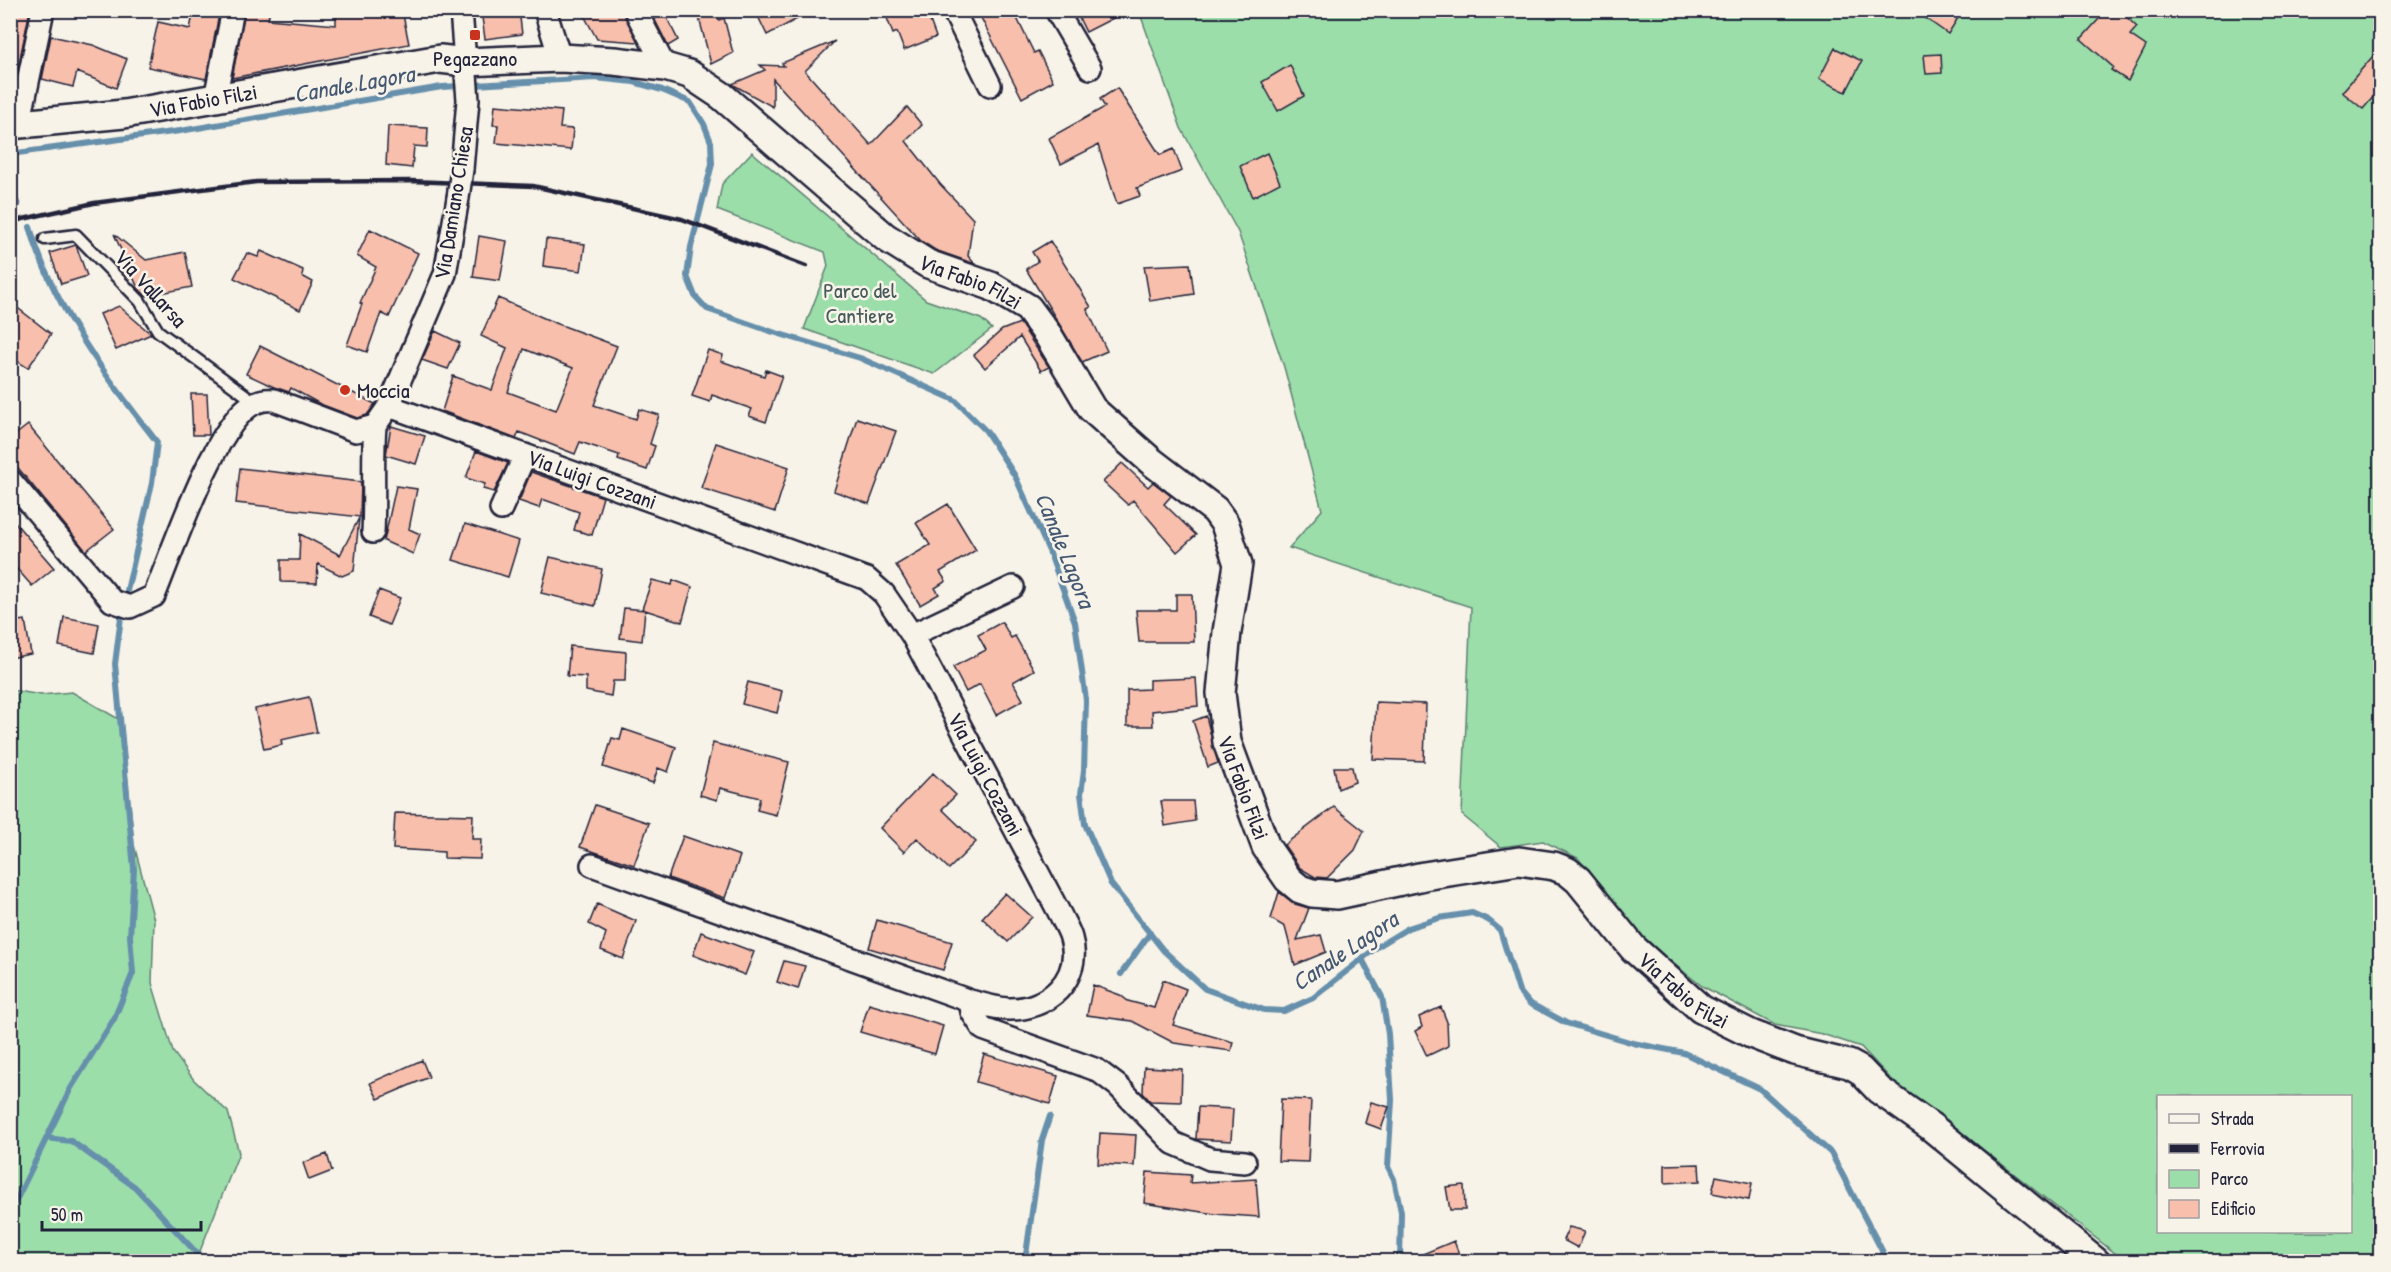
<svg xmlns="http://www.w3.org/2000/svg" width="2391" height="1272" viewBox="0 0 2391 1272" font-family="'Patrick Hand',sans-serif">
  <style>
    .green { fill: #9bdeaa; stroke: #5e8072; stroke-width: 1.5; fill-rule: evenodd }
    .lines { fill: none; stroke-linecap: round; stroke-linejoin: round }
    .stream { stroke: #668fab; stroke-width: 6 }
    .building { fill: #f7bfac; stroke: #22223b; stroke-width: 1.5; fill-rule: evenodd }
    .service-casing { stroke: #22223b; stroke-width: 15 }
    .minor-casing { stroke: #22223b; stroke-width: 26 }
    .tertiary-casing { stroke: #22223b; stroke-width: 32 }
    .service { stroke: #f7f3e8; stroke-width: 10 }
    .minor { stroke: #f7f3e8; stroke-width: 21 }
    .tertiary { stroke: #f7f3e8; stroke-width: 27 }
    .rail { stroke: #22223b; stroke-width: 4.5 }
    .minor-bridge-casing { stroke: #22223b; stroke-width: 26; stroke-linecap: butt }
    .minor-bridge { stroke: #f7f3e8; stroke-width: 21 }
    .poi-dot { fill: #c8321e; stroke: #f7f3e8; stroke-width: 2 }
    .labels { text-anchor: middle; stroke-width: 5; stroke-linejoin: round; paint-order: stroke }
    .poi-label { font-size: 22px; fill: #22223b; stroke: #f7f3e8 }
    .street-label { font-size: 22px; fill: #22223b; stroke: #f7f3e8 }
    .park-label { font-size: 22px; fill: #465a5c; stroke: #f7f3e8 }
    .water-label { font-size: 24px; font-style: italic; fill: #445873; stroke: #f7f3e8 }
  </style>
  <rect width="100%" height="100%" fill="#f7f3e8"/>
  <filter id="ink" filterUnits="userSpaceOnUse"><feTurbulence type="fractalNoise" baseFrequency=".0167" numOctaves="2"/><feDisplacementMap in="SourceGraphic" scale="12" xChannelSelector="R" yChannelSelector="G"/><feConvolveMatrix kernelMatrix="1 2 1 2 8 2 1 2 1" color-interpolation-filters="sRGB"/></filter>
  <g filter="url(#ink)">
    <path class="green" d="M 1139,11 L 2380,11 L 2380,1261 L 2125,1261 L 1967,1137 L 1900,1089 L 1861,1047 L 1822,1034 L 1775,1025 L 1702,986 L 1645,941 L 1578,858 L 1543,841 L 1501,847 L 1462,815 L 1471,607 L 1289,548 L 1322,510 L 1284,367 L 1238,232 L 1181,128 ZM 2158,1096 L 2350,1096 L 2350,1232 L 2158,1232 Z
      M 752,152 L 926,300 L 981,319 L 992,329 L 934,374 L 804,329 L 828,266 L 825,252 L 717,210 L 722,184 Z
      M 11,690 L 41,695 L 72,692 L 122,721 L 134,845 L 154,920 L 152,983 L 173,1052 L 194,1080 L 228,1112 L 239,1153 L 196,1261 L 11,1261 Z"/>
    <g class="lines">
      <path class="stream" d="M 10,154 L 180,131 L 442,87 L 595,78 L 634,82 L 662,90 L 690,102 L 704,124 L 711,142 L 712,164 L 691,247 L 687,276 L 695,296 L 707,309 L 773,332 L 860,358 L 955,400 L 986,431 L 1015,476 L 1049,551 L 1075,622 L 1086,700 L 1084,771 L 1081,794 L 1085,824 L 1111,884 L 1163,950 L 1205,989 L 1264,1010 L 1284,1011 L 1313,998 L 1377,947 L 1408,928 L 1439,918 L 1472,913 L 1488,920 L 1500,930 L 1519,991 L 1529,1003 L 1566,1023 L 1633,1043 L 1684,1053 L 1760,1089 L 1831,1153 L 1888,1262
        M 10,187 L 18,205
        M 30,227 C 52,306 107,378 157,442 L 152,483 L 126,595
        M 1362,959 L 1382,997 L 1388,1034 L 1392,1100 L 1388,1167 L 1394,1179 L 1401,1212 L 1400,1262
        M 1121,974 L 1150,933
        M 46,1138 L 71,1141 L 135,1187 L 205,1262
        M 10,1213 L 71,1088 L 114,1019 L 133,973 L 130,936 L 134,869 L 115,664 L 121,617
        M 1025,1262 L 1042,1140 L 1050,1116"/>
    </g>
    <path class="building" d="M 10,10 L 30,10 L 17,73 L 10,71 Z
      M 194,10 L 220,10 L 206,79 L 148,67 L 158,22 L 190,29 Z
      M 245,10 L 270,10 L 268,19 L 336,25 L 336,10 L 402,10 L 409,44 L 232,78 Z
      M 481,10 L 519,10 L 522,34 L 485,39 Z
      M 581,10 L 622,10 L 638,42 L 597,39 Z
      M 650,10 L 663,10 L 678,40 L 668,46 Z
      M 697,10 L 716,10 L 719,20 L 724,18 L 733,53 L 711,64 Z
      M 755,10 L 814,10 L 767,35 Z
      M 884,10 L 926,10 L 936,37 L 904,50 L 897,32 L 893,34 Z
      M 977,10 L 1013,10 L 1034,53 L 1038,51 L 1053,81 L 1022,98 Z
      M 1075,10 L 1129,10 L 1086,32 Z
      M 1914,10 L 1963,10 L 1948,34 Z
      M 2107,10 L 2119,10 L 2137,27 L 2130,35 L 2146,46 L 2128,81 L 2111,70 L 2113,67 L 2081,39 Z
      M 51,36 L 93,45 L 127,59 L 116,88 L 77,72 L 73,87 L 42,79 Z
      M 835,41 L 805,71 L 871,145 L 907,107 L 922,125 L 906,141 L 940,184 L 973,219 L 968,256 L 975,264 L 935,250 L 921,241 L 773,79 L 773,107 L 732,84 L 765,70 L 760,65 L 784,66 L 782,63 Z
      M 1835,48 L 1862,61 L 1846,92 L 1819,79 Z
      M 2380,48 L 2380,89 L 2363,109 L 2342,92 Z
      M 1941,54 L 1942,73 L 1926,74 L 1924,55 Z
      M 1290,65 L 1304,96 L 1278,111 L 1262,82 Z
      M 1117,88 L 1160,155 L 1174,149 L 1182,171 L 1137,188 L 1140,196 L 1117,204 L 1098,145 L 1061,164 L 1049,138 L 1105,107 L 1100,99 Z
      M 495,105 L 562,111 L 560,128 L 573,129 L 571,150 L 496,143 L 498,125 L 493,125 Z
      M 388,126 L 428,128 L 427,147 L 414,146 L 412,168 L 386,165 Z
      M 1267,153 L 1280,183 L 1253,197 L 1240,166 Z
      M 370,229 L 418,253 L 389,317 L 381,313 L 367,352 L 347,345 L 362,304 L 360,303 L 376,267 L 357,256 Z
      M 114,234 L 146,260 L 185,252 L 192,287 L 146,296 L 138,288 Z
      M 479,236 L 507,241 L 500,281 L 473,277 Z
      M 546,239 L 585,244 L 581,271 L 543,266 Z
      M 1050,241 L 1091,307 L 1087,309 L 1107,351 L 1082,362 L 1026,269 L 1038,261 L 1032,252 Z
      M 76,245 L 87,276 L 61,284 L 50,253 Z
      M 261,251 L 303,270 L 302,276 L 313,282 L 300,310 L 234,278 L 247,253 L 258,257 Z
      M 1190,264 L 1194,294 L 1150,301 L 1144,266 Z
      M 498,298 L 553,322 L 617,346 L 594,405 L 636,419 L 639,409 L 659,415 L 650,444 L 655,446 L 647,470 L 618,460 L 619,455 L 580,442 L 575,454 L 519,432 L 516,439 L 442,411 L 453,376 L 492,390 L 507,348 L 481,336 ZM 524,349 L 573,368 L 556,410 L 508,392 Z
      M 10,302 L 51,334 L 28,368 L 10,356 Z
      M 119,306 L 151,334 L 116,350 L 100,314 Z
      M 1020,323 L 1049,367 L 1041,371 L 1020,337 L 985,368 L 974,355 L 1002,330 Z
      M 435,331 L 460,343 L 448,369 L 422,360 Z
      M 260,346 L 375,404 L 367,415 L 357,418 L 320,404 L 291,388 L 289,392 L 274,387 L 246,374 Z
      M 708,350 L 723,355 L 721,361 L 764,376 L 766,370 L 782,376 L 766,422 L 749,416 L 752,409 L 712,395 L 710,402 L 692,396 Z
      M 191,394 L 207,394 L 209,435 L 193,435 Z
      M 857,418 L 896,431 L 869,504 L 834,491 Z
      M 28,425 L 114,529 L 86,551 L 10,458 L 10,439 Z
      M 391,426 L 425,436 L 416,464 L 386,455 Z
      M 716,443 L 789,467 L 775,512 L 701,488 Z
      M 476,451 L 508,463 L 494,492 L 483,489 L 485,484 L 466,478 Z
      M 1122,463 L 1148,487 L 1153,482 L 1171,496 L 1164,504 L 1196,535 L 1177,552 L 1133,500 L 1128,505 L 1103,482 Z
      M 240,468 L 361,482 L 360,517 L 236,503 Z
      M 531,472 L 603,497 L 592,535 L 574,530 L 579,512 L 542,499 L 539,508 L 519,501 Z
      M 396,486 L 417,489 L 409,529 L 420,534 L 413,554 L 384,541 Z
      M 948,504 L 976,550 L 940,572 L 946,581 L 935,588 L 939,594 L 920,605 L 896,565 L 930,545 L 916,523 Z
      M 10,517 L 54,568 L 32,586 L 10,561 Z
      M 359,518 L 354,571 L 342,576 L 318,564 L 317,583 L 281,582 L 281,560 L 299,560 L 300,534 L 340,555 Z
      M 465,524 L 519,541 L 508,577 L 453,560 Z
      M 550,557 L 602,569 L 595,606 L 541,593 Z
      M 652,580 L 672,585 L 673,580 L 692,587 L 682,622 L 642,609 Z
      M 379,590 L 400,598 L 389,625 L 369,617 Z
      M 1176,594 L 1192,594 L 1194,642 L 1139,642 L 1136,610 L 1176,610 Z
      M 624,608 L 645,610 L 642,641 L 620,638 Z
      M 64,617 L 99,624 L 94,653 L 59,646 Z
      M 25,620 L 31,654 L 10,658 L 10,622 Z
      M 1002,622 L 1011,638 L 1015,636 L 1034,670 L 1013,682 L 1023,700 L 996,715 L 980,684 L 966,692 L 953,667 L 986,650 L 978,635 Z
      M 570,646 L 626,652 L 625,681 L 613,681 L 611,696 L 586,691 L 586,677 L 567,676 Z
      M 1196,678 L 1198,706 L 1152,711 L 1153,726 L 1127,726 L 1127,690 L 1149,689 L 1149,680 Z
      M 748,682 L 782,691 L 777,713 L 742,704 Z
      M 309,697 L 317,732 L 281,740 L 282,745 L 264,749 L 255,709 Z
      M 1376,702 L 1426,704 L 1424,761 L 1373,759 Z
      M 1206,716 L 1218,763 L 1208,767 L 1193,721 Z
      M 623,729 L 676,747 L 668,772 L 658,768 L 653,783 L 603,767 L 612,738 L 620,740 Z
      M 713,743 L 789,762 L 776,815 L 757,810 L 760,798 L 720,788 L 717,800 L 700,795 Z
      M 1334,767 L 1352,767 L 1355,782 L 1338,789 Z
      M 933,773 L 956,795 L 942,809 L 976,842 L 949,869 L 917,838 L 904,852 L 880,828 Z
      M 1161,801 L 1193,801 L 1195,821 L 1165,826 Z
      M 595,805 L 649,823 L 634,865 L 580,847 Z
      M 1334,807 L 1364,831 L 1355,850 L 1327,878 L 1315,877 L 1300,868 L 1284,845 Z
      M 395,813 L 473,815 L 472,839 L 481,839 L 480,859 L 444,858 L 444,852 L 393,849 Z
      M 683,836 L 740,856 L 725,898 L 668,878 Z
      M 1279,892 L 1295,904 L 1309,908 L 1297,940 L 1321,935 L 1326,952 L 1295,965 L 1285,927 L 1271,919 Z
      M 1005,893 L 1032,917 L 1008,942 L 982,918 Z
      M 597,904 L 636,921 L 623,959 L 601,950 L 606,933 L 589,924 Z
      M 877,920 L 952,942 L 943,970 L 869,948 Z
      M 701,932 L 754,952 L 745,975 L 693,955 Z
      M 784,961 L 805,966 L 798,989 L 777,982 Z
      M 1163,980 L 1186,989 L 1173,1025 L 1233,1042 L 1231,1051 L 1174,1043 L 1132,1021 L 1087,1015 L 1093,985 L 1120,995 L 1128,1001 L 1154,1008 Z
      M 869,1004 L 943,1026 L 935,1054 L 860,1032 Z
      M 1441,1007 L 1447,1022 L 1448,1046 L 1427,1056 L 1415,1031 L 1422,1027 L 1419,1017 Z
      M 984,1054 L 1058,1076 L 1050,1104 L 976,1082 Z
      M 422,1060 L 429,1077 L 378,1099 L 370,1083 Z
      M 1144,1067 L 1182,1069 L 1181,1102 L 1150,1101 L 1143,1093 Z
      M 1281,1099 L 1311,1100 L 1308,1162 L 1278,1161 Z
      M 1371,1102 L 1389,1107 L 1381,1129 L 1365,1123 Z
      M 1198,1107 L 1233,1109 L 1231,1141 L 1196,1139 Z
      M 1100,1133 L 1136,1135 L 1134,1166 L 1098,1164 Z
      M 327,1154 L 332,1171 L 309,1180 L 303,1163 Z
      M 1699,1164 L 1700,1181 L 1665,1183 L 1665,1165 Z
      M 1147,1172 L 1191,1175 L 1190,1183 L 1256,1179 L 1259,1217 L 1215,1214 L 1144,1203 Z
      M 1716,1176 L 1752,1183 L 1749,1200 L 1712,1193 Z
      M 1464,1185 L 1465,1210 L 1450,1210 L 1446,1187 Z
      M 1569,1227 L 1585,1231 L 1578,1248 L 1563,1240 Z
      M 1454,1241 L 1462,1262 L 1406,1262 L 1406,1261 Z"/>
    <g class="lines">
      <g class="service-casing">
        <path id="service" d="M 45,239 L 76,235 L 140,301 L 158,331 L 255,402"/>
      </g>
      <g class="minor-casing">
        <path id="minor" d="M 461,10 L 468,100 L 462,169
          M 545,10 L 560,58
          M 635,10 L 665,67
          M 953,10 L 990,85
          M 1056,10 L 1090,68
          M 215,98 L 233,10
          M 19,125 L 43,10
          M 389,406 L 867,579 L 884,594 L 912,635 L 1061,916 C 1064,923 1069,930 1071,938 C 1083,979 1047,1011 1007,1009 C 995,1008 982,1004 970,1001 L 592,865
          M 10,480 L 112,601 L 130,607 L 154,596 C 173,550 212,434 248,407 C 256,401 265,399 274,400 L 356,431 L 375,426 L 389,406 L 445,274 L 458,198
          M 501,509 L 525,455
          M 373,532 C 375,496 372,461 375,426
          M 912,635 L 1013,587
          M 970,1001 L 972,1012 L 983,1029 L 1097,1070 L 1118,1086 L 1173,1143 L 1210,1159 L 1245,1162"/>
      </g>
      <g class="tertiary-casing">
        <g id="tertiary">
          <path id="s1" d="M 10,125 L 124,114 L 440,59 L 466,62 L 560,58 L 614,61 L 665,67 L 689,74 L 722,96 L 885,237 L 928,264 L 991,286 L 1028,308 L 1048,335 L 1092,409 L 1152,462 L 1215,510 L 1225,524 L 1238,564 L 1227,632 L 1221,693 L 1227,742 L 1266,847 L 1288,879 L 1300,889 L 1312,893 L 1337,895 L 1424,876 L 1519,861 L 1554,866 L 1567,871 L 1578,880 L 1633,948 L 1701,1009 L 1751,1034 L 1795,1051 L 1849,1064 L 1860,1070 L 1879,1090 L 1930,1126 L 2096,1262"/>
        </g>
      </g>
      <use href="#service" class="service"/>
      <use href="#minor" class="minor"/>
      <use href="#tertiary" class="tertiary"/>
      <path class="rail" d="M 10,222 L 94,203 L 256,182 L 411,181 L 533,186 L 682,219 L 806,266"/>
      <g class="minor-bridge-casing">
        <path id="minor-bridge" d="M 458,198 L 462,169"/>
      </g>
      <use href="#minor-bridge" class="minor-bridge"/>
    </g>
  </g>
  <g class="poi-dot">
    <rect x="469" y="29" width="12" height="12" rx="3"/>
    <circle cx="345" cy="390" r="6"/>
  </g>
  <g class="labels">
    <g class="poi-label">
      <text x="475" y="66">Pegazzano</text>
      <text x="357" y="398" text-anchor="start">Moccia</text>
    </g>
    <g class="street-label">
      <text dy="8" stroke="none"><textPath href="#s1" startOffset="195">Via Fabio Filzi</textPath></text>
      <text transform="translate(453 203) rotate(-81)" y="8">Via Damiano Chiesa</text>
      <text dy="8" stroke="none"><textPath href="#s1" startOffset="1038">Via Fabio Filzi</textPath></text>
      <text transform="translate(151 288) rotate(48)" y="8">Via Vallarsa</text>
      <text transform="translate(592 479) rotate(20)" y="8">Via Luigi Cozzani</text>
      <text transform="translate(986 774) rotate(62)" y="8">Via Luigi Cozzani</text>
      <text dy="8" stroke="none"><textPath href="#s1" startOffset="1668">Via Fabio Filzi</textPath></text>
      <text dy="8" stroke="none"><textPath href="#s1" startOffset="2226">Via Fabio Filzi</textPath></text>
    </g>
    <g class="park-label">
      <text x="860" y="298">Parco del<tspan x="860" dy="25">Cantiere</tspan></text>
    </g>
    <g class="water-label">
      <text transform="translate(354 84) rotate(-10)" y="8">Canale Lagora</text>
      <text transform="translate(1065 550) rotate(68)" y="8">Canale Lagora</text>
      <text transform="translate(1345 951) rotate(-34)" y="8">Canale Lagora</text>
    </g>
  </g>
  <rect width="2391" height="1272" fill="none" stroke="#f7f3e8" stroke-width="36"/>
  <rect x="18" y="18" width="2355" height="1236" fill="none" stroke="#22223b" stroke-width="2" filter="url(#ink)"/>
  <rect x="2157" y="1095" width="195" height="138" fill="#f7f3e8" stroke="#a29fa3" stroke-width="1.5"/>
  <rect x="2169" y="1114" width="30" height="9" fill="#f7f3e8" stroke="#a29fa3" stroke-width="1.5"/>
  <text x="2211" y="1125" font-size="18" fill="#22223b">Strada</text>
  <rect x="2169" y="1144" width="30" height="9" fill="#22223b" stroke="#a29fa3" stroke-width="1.5"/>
  <text x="2211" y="1155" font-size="18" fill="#22223b">Ferrovia</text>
  <rect x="2169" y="1170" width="30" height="18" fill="#9bdeaa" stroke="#a29fa3" stroke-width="1.5"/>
  <text x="2211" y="1185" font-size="18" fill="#22223b">Parco</text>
  <rect x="2169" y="1200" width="30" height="18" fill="#f7bfac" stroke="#a29fa3" stroke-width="1.5"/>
  <text x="2211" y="1215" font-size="18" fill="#22223b">Edificio</text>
  <path d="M42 1221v9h159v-9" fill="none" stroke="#22223b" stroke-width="3"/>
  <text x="51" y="1221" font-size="18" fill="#22223b" stroke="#f7f3e8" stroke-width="4.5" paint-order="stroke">50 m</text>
</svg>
